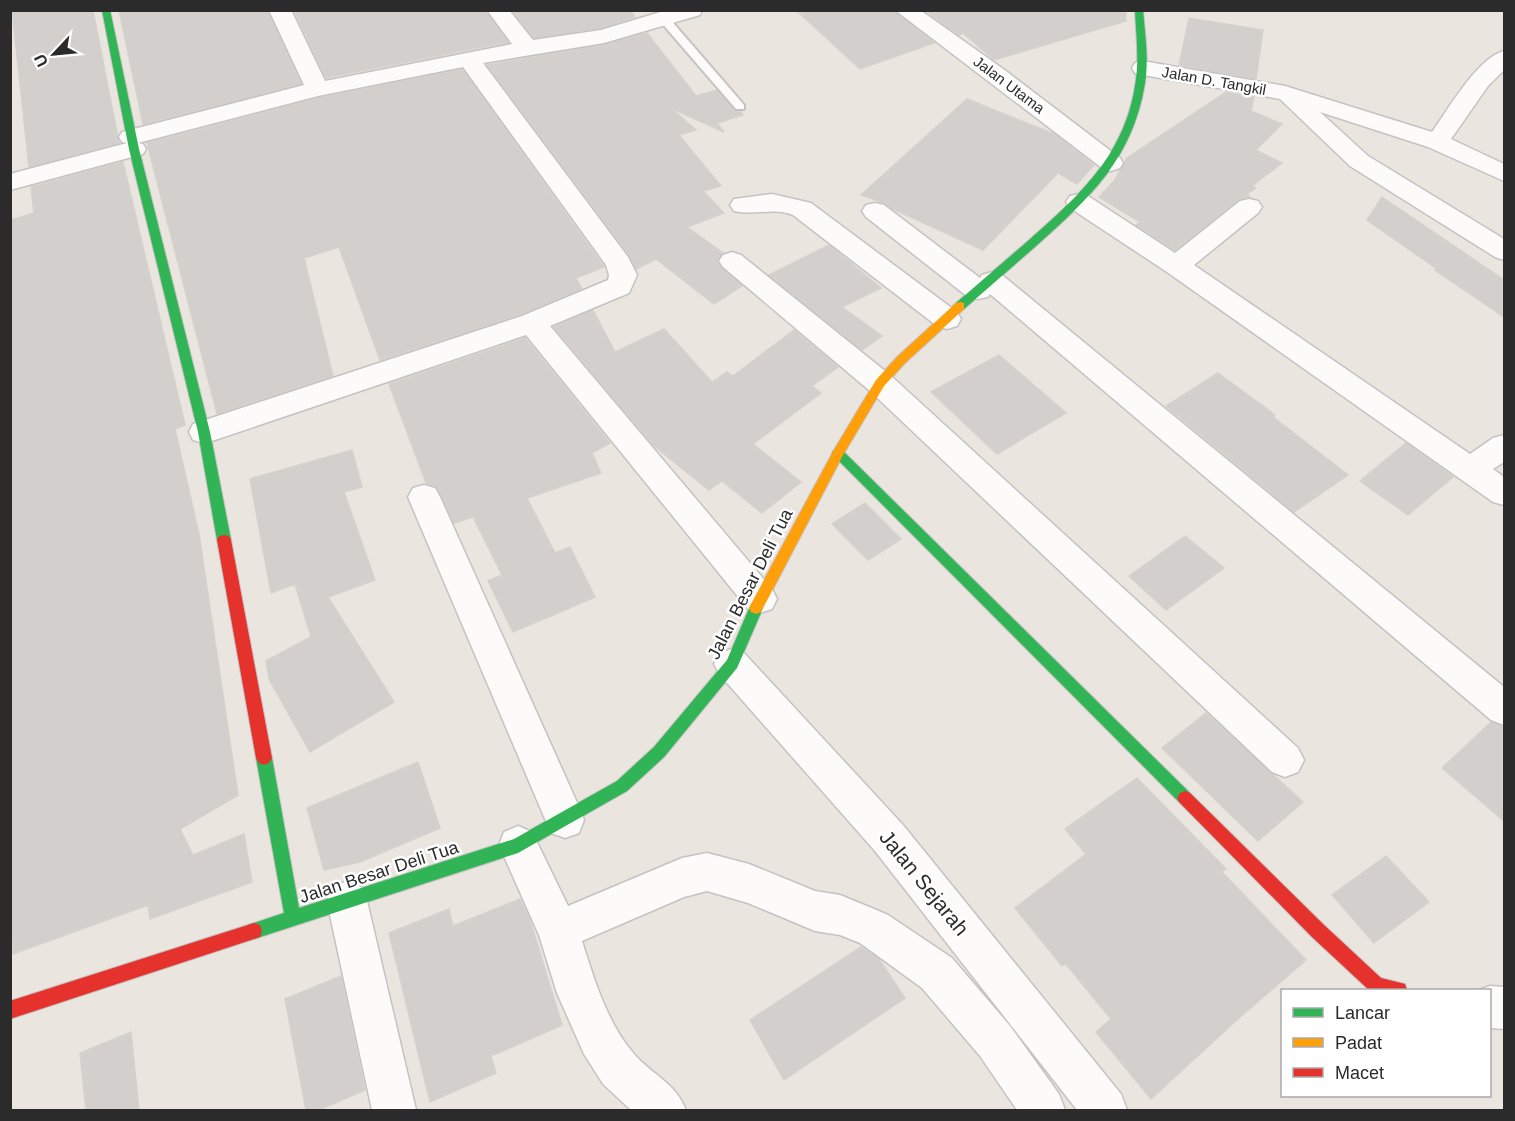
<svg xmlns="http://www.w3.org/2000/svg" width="1515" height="1121" viewBox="0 0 1515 1121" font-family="Helvetica,sans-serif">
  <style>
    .building { fill: #d3cfcc; stroke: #d5d1cc; stroke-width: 1.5 }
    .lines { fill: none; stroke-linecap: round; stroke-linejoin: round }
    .lane-casing { stroke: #c4c2c2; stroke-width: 4 }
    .street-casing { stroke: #c4c2c2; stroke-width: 3 }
    .fast-casing { stroke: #c4c2c2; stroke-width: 2 }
    .slow-casing { stroke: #c4c2c2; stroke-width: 2 }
    .jam-casing { stroke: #c4c2c2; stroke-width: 2 }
    .lane { fill: #fcfbfa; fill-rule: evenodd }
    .street { fill: #fcfbfa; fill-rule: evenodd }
    .fast { fill: #30b455; fill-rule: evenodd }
    .slow { fill: #ff9f0a; fill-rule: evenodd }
    .jam { fill: #e5322d; fill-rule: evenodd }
    .labels { text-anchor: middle; stroke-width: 5; stroke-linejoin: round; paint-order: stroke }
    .far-street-label { font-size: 15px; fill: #2b2b2b; stroke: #fff }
    .street-label { font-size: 18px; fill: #2b2b2b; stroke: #fff }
    .near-street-label { font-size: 21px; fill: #2b2b2b; stroke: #fff }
  </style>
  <rect width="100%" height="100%" fill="#ebe5e0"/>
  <path class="building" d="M 12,10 L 93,10 L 119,143 L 29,167 Z
    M 119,10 L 267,10 L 301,84 L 143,124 Z
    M 294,10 L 485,10 L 508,42 L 326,78 Z
    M 512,10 L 630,10 L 635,17 L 601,28 L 534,38 Z
    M 796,10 L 893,10 L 934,43 L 860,69 Z
    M 925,10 L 1126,10 L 1126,21 L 994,60 L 963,33 L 959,35 Z
    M 1189,18 L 1263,30 L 1256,79 L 1179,65 Z
    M 647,33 L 696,96 L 717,90 L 734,110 L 740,111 L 743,115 L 717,123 L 724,132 L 675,110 L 674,111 L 696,130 L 679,135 L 721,186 L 703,191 L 724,213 L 687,227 L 723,253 L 717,262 L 742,286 L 714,304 L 656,259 L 636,269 L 630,256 L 487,65 L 604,45 Z
    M 462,69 L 604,267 L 576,278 L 582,289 L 521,314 L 380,360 L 339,247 L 304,258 L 333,376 L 217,414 L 147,143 L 319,98 Z
    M 1226,92 L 1254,97 L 1251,111 L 1282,124 L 1256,150 L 1282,163 L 1252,186 L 1256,188 L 1247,194 L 1250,197 L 1239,199 L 1175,250 L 1136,225 L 1140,222 L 1099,197 L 1114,181 L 1127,158 Z
    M 967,99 L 1054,134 L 1094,165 L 1077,184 L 1058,173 L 983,250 L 893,209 L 884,203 L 861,195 Z
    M 123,162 L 185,425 L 175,429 L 199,534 L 238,795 L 180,829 L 193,855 L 244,834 L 252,882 L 150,919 L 148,905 L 13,954 L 10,822 L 10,220 L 34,213 L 31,187 Z
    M 1382,197 L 1504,280 L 1504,317 L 1435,270 L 1437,269 L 1367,220 Z
    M 829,245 L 881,288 L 842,307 L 882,336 L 862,350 L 769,275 Z
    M 593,310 L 615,352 L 664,329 L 712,382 L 727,372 L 733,376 L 794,330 L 838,367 L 812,386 L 821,393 L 753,444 L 801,482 L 762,513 L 722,481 L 709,490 L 654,446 L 554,327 Z
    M 525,338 L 610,443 L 592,453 L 601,473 L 527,498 L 555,553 L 570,547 L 595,597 L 513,632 L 488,581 L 502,575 L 473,517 L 454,523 L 437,487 L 426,483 L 389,384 Z
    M 999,355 L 1066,413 L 997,454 L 931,392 Z
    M 1218,373 L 1275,415 L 1273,417 L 1348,475 L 1294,512 L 1166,406 Z
    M 1406,443 L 1453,477 L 1408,515 L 1360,481 Z
    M 352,450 L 362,487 L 344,492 L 375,580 L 328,597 L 394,702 L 310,752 L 269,679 L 266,661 L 311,637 L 295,584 L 271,593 L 250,479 Z
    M 865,503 L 901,539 L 868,560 L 832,524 Z
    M 1185,536 L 1224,568 L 1166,610 L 1129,576 Z
    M 1206,713 L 1303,802 L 1258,841 L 1162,748 Z
    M 1491,722 L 1504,727 L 1504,821 L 1442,768 Z
    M 418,762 L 440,828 L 360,862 L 324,870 L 307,808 Z
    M 1137,778 L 1226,869 L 1222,872 L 1306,960 L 1239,1018 L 1151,1099 L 1096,1032 L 1111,1019 L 1065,963 L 1062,966 L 1015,908 L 1086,854 L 1065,829 Z
    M 1386,856 L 1429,902 L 1374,943 L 1332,895 Z
    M 520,899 L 530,920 L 562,1025 L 491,1056 L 496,1073 L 430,1102 L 389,933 L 449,909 L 453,926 Z
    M 861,947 L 879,959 L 905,998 L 784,1080 L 750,1020 Z
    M 341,976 L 365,1090 L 319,1110 L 306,1110 L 285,999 Z
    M 131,1032 L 139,1110 L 86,1110 L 80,1053 Z"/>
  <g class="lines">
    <g class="lane-casing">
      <path id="lane" d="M 664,16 L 668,17 L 744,105 L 744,109 L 736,109 L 660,21 L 660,17 Z"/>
    </g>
    <g class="street-casing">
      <path id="street" d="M 269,10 L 291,10 L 325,81 L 512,44 L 487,10 L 509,10 L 533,40 L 601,30 L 667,10 L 702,10 L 700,15 L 604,43 L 483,63 L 628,257 L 637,275 L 629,293 L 550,326 L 772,589 L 777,599 L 772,609 L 760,613 L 748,609 L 526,335 L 215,440 L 204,443 L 193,440 L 189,432 L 193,424 L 522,316 L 608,280 L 609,275 L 606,265 L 463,67 L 318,96 L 138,143 L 143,144 L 146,149 L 143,154 L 10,190 L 10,174 L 127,143 L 122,142 L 119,137 L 122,132 L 304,85 Z
        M 895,10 L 920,10 L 1006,71 L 1120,158 L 1123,163 L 1120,168 L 1111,171 L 1102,168 Z
        M 1504,51 L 1504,70 L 1488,86 L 1451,139 L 1504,164 L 1504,181 L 1428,147 L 1320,112 L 1368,156 L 1504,239 L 1504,260 L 1495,257 L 1350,166 L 1280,99 L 1143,75 L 1135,73 L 1132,68 L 1135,63 L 1143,61 L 1285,86 L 1432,132 C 1448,110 1477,58 1504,51 Z
        M 772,194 L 811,203 L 957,312 L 961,319 L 957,326 L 947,329 L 937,326 L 793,215 C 773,207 754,216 734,211 L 730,205 L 734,199 Z
        M 1079,194 L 1088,196 L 1175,253 L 1240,201 L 1249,199 L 1258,201 L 1262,207 L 1258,213 L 1194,265 L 1470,454 L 1493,438 L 1504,435 L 1504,462 L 1493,469 L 1504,477 L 1504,505 L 1493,502 L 1167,272 L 1070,208 L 1066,202 L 1070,196 Z
        M 875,203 L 884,205 L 980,278 L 982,275 L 992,272 L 1002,275 L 1504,687 L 1504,725 L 1491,720 L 990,294 L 988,297 L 978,299 L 968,297 L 866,217 L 862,211 L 866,205 Z
        M 732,252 L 741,255 L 890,375 L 1298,748 L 1304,760 L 1298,772 L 1285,777 L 1272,772 L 870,391 L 723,267 L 719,261 L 723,255 Z
        M 424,485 L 435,488 L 440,497 L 579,807 L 584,820 L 579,833 L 565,838 L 551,833 L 408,497 L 413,488 Z
        M 732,649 L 744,653 L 903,825 L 1121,1094 L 1127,1110 L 1077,1110 L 875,851 L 720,675 L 714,664 L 720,653 Z
        M 518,826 L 532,832 L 568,906 L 682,858 L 707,853 L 749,864 L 815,891 L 840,895 L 874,909 L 888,915 L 952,958 L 1010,1026 L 1059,1094 L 1065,1110 L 1017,1110 L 980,1056 L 922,988 L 860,943 L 840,935 L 815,931 L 748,903 L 707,891 L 684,897 L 582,941 C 594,979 607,1023 634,1054 C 652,1075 675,1082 686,1110 L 631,1110 L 603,1084 L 584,1054 L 557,993 L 539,935 L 499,845 L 504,832 Z
        M 347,881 L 361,887 L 367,901 L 416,1110 L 372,1110 L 327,901 L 333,887 Z
        M 1490,986 L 1504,987 L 1504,1029 L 1490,1028 L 1490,990 L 1479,990 Z"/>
    </g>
    <g class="fast-casing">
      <path id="fast" d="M 102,10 L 110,10 L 139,149 L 210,432 L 231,540 L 229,544 L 219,544 L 217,540 L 198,432 L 129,149 Z
        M 1135,10 L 1143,10 C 1145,35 1149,59 1145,83 C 1133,158 1090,198 1036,246 C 1012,267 988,288 964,309 L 956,309 L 956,303 C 980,282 1005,261 1029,240 C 1081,194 1127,153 1136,79 C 1139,56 1136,34 1135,10 Z
        M 838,448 L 842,450 L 1190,793 L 1193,798 L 1190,803 L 1185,805 L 1180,803 L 834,456 L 832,453 L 834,450 Z
        M 756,602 L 761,604 L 763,608 L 737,668 L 664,757 L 627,791 L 518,853 L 254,939 L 248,937 L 246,931 L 248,925 L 284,913 L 256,758 L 259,753 L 264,751 L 269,753 L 272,758 L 299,908 L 514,839 L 617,781 L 654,747 L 727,660 L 751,604 Z"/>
    </g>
    <g class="slow-casing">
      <path id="slow" d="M 960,302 L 964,303 L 964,309 L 905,363 L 884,386 L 843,455 L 761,612 L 756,614 L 751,612 L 749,608 L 751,604 L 834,450 L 876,380 L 897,357 L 956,303 Z"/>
    </g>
    <g class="jam-casing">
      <path id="jam" d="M 224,535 L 229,536 L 231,540 L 272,758 L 269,763 L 264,765 L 259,763 L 256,758 L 217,540 L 219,536 Z
        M 1185,791 L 1190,793 L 1324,925 L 1381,978 L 1405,984 L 1407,990 L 1369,990 L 1312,937 L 1180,803 L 1177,798 L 1180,793 Z
        M 254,923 L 260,925 L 262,931 L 260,937 L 254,939 L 10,1019 L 10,1001 Z"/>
    </g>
    <use href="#lane" class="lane"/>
    <use href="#street" class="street"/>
    <use href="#fast" class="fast"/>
    <use href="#slow" class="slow"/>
    <use href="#jam" class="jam"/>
  </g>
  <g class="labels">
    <g class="far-street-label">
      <text transform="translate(1214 81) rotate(10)" y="5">Jalan D. Tangkil</text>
      <text transform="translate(1009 85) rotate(37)" y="5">Jalan Utama</text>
    </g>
    <g class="street-label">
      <text transform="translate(750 584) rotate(-63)" y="6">Jalan Besar Deli Tua</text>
      <text transform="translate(379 872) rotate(-18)" y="6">Jalan Besar Deli Tua</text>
    </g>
    <g class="near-street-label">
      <text transform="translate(924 883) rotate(51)" y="7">Jalan Sejarah</text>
    </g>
  </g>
  <rect width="1515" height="1121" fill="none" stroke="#2b2b2b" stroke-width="24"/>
  <rect x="1281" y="989" width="210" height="108" fill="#ffffff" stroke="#aaaaaa" stroke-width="1.5"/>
  <rect x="1293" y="1008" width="30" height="9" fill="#30b455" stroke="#aaaaaa" stroke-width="1.5"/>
  <text x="1335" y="1019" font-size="18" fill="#2b2b2b">Lancar</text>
  <rect x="1293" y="1038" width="30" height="9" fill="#ff9f0a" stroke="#aaaaaa" stroke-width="1.5"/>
  <text x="1335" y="1049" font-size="18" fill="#2b2b2b">Padat</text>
  <rect x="1293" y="1068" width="30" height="9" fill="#e5322d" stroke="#aaaaaa" stroke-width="1.5"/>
  <text x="1335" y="1079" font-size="18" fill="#2b2b2b">Macet</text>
  <g transform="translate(54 54) rotate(244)" stroke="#ffffff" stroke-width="4.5" paint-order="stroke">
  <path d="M0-4.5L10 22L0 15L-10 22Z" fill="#2b2b2b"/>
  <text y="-9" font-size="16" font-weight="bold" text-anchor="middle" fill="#2b2b2b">U</text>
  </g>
</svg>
